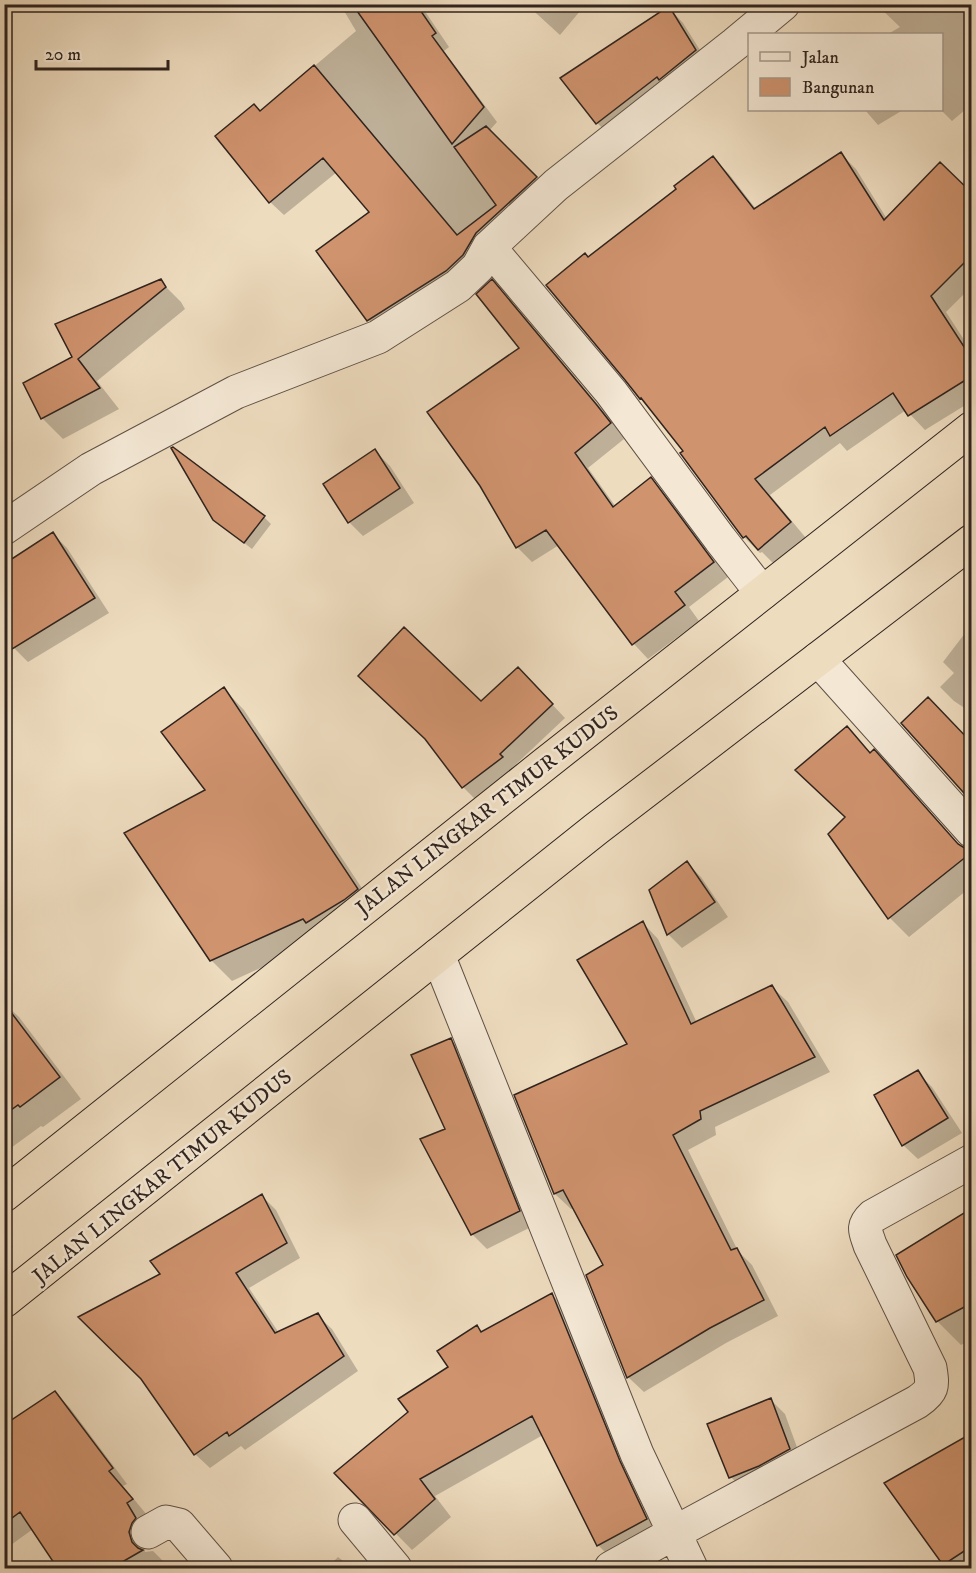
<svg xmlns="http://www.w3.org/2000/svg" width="976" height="1573" viewBox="0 0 976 1573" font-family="'IM FELL DW Pica',serif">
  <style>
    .shadow { fill: #0003 }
    .building { fill: #cf936e; stroke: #2f231e; stroke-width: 1.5 }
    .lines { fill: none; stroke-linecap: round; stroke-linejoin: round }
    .minor-casing { stroke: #5f5146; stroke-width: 35 }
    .highway-casing { stroke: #2f231e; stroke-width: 35 }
    .minor { stroke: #f4e8d5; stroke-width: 33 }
    .highway { stroke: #eedcbf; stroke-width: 33 }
    .labels { text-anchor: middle; stroke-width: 5; stroke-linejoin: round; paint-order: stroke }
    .street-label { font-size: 21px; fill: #2f231e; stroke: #f4e8d5 }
  </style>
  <rect width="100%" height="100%" fill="#eedcbf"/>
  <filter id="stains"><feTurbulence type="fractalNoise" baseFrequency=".00333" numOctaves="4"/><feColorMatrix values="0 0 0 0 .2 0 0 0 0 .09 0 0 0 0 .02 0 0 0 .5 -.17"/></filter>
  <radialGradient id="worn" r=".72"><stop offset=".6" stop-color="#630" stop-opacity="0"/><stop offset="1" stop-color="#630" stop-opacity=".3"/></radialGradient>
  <path class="shadow" d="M 340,4 L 420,4 L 449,47 L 444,51 L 497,122 L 489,131 L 549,192 L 382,334 L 369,320 L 371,213 L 337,172 L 284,215 L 270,202 L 260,112 L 356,31 Z
    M 526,4 L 586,4 L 560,35 Z
    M 879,4 L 972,4 L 972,104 L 952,121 L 941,110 L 942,34 L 888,34 L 900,27 L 878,6 Z
    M 4,7 L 13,17 L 4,25 Z
    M 669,8 L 683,23 L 710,66 L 612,137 L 597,123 Z
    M 865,110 L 903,110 L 878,125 Z
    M 841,154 L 856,169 L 887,219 L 972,195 L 972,286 L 946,312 L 972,352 L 972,401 L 925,430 L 906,410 L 847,451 L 840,443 L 770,495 L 806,538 L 775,565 L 762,552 L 760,553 L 744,537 L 682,453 L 685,451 L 650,407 L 641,398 L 588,258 L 678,189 L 713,158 L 729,174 L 756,209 Z
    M 160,281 L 181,302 L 185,309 L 97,381 L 119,409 L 63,439 L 43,419 L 25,383 L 74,357 Z
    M 492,282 L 507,296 L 611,420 L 624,439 L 588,468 L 616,507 L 650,479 L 665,494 L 728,577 L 689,607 L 699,621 L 648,659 L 634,644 L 559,545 L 532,562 L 517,547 L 521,349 Z
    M 375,451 L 390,466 L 414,503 L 363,536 L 349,522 Z
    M 264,517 L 271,524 L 252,549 L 222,526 Z
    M 53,534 L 67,548 L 109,613 L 28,662 L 14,648 Z
    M 972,624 L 972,713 L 954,701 L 940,687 L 954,673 L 943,662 Z
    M 531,682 L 565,718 L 512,768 L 515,771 L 476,800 L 463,787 L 428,740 Z
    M 224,689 L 244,710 L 377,911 L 324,939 L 232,981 L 211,960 L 207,790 Z
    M 847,728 L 871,753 L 893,770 L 968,855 L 966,857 L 972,863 L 972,886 L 909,937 L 890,918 L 830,834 L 846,818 Z
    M 687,863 L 701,877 L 728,917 L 682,948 L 668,934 Z
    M 643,923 L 658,939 L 697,1023 L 772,987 L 788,1002 L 830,1072 L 715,1127 L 716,1135 L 688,1150 L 738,1251 L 752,1265 L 778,1316 L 726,1343 L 644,1392 L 628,1377 L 606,1266 L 574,1208 L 571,1209 L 555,1194 L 516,1096 L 629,1044 Z
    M 4,1003 L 19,1017 L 81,1099 L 43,1127 L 41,1126 L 4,1153 Z
    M 451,1040 L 465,1054 L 533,1226 L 487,1249 L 472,1234 L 447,1130 Z
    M 917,1072 L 932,1087 L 962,1133 L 918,1159 L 903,1145 Z
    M 262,1196 L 276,1210 L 300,1258 L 249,1288 L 279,1333 L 317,1315 L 332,1329 L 358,1371 L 245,1450 L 241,1446 L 210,1468 L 195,1454 L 142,1379 L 162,1274 Z
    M 972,1210 L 972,1339 L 961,1345 L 937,1321 Z
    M 4,1230 L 13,1247 L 10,1249 L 4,1243 Z
    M 552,1295 L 569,1311 L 663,1536 L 615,1562 L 598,1545 L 543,1435 L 435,1496 L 451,1517 L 412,1550 L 336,1473 L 410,1412 L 450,1368 L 477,1327 L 483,1332 Z
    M 55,1392 L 70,1408 L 127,1484 L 123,1486 L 147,1515 L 144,1547 L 145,1552 L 153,1551 L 170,1568 L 60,1568 L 33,1529 L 4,1550 L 4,1427 Z
    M 771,1400 L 785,1414 L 803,1464 L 745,1492 L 731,1477 L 709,1425 Z
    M 972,1439 L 972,1568 L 947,1568 L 886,1483 Z
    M 338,1557 L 352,1568 L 327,1568 Z"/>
  <path class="building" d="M 352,4 L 416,4 L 436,33 L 432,36 L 484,107 L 452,144 Z
    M 669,6 L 696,50 L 659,80 L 657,77 L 596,124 L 560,78 Z
    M 314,65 L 457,235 L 496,205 L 454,147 L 486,126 L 537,177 L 476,233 L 463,255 L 446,271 L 367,321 L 316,251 L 369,212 L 323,158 L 269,203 L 215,136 L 254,104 L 260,111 Z
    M 841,152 L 884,220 L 940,162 L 972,193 L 972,255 L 931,296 L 972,359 L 972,376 L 908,416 L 893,393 L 830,436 L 825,427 L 755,479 L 791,522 L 758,550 L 746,536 L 743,538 L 680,453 L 683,451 L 641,398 L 640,399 L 625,380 L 546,285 L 585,253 L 588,257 L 676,189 L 674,186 L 713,156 L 754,209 Z
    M 161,279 L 166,287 L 78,359 L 100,388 L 41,419 L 23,383 L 72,357 L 55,324 Z
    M 492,279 L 596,404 L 611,423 L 575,453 L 613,507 L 651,477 L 714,562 L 675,592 L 685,605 L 632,645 L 546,530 L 516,548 L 480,486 L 427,412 L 519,348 L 476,294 Z
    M 173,447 L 265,516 L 244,543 L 213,520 L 171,448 Z
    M 375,449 L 400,488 L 348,523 L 323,484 Z
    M 53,532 L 95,598 L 4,654 L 4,564 Z
    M 404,627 L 481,701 L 518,667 L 553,704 L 500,754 L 503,757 L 462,788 L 425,739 L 358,676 Z
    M 224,687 L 358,889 L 344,900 L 306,923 L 303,919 L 210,961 L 124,833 L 205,790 L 161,732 Z
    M 928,697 L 972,743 L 972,802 L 901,723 Z
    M 847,726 L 870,753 L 874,749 L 958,844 L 966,849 L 972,849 L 972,852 L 888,919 L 828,834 L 845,817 L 795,770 Z
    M 687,861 L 715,902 L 667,935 L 649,890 Z
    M 643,921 L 691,1024 L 772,985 L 815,1057 L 700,1111 L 701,1119 L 673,1135 L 731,1250 L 737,1248 L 764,1300 L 710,1328 L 627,1378 L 586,1275 L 603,1265 L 563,1190 L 554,1194 L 514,1095 L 627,1044 L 577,960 Z
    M 4,1003 L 60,1077 L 20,1107 L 18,1105 L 4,1115 Z
    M 451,1038 L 520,1211 L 471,1235 L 420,1139 L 445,1129 L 411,1055 Z
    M 918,1070 L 948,1118 L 902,1146 L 874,1095 Z
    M 262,1194 L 287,1243 L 236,1273 L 275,1333 L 318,1313 L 344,1356 L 229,1436 L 227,1432 L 194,1455 L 141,1379 L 78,1317 L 160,1274 L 150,1261 Z
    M 972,1208 L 972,1303 L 936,1322 L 907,1277 L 896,1255 Z
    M 552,1293 L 620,1461 L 647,1519 L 597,1546 L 532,1416 L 420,1479 L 435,1499 L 394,1535 L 334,1473 L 408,1412 L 398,1399 L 448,1367 L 437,1351 L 477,1325 L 481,1332 Z
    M 55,1391 L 113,1468 L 109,1471 L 133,1499 L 127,1503 L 136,1518 L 132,1523 L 129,1532 L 132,1542 L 138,1548 L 143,1550 L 110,1569 L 58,1569 L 20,1512 L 4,1524 L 4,1425 Z
    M 771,1398 L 790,1449 L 759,1466 L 729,1478 L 707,1424 Z
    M 972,1433 L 972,1546 L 943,1565 L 884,1483 Z"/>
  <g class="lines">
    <g class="minor-casing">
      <path id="minor" d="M 489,247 L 611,392 L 720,539 L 762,593
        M 4,528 L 91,469 L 236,392 L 378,337 L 458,286 L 478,267 L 489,247 L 556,185 L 735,44 L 783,4
        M 818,659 L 972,831
        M 438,955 L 637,1454 L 691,1568
        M 355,1520 L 395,1568
        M 148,1532 L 166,1522 L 179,1525 L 216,1568
        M 611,1568 L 674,1533 L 917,1402 C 933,1391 933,1387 930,1368 L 870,1245 C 866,1232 861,1227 873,1216 L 972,1161"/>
    </g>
    <g class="highway-casing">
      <path id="highway" d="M 4,1195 L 545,764 L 972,428
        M 4,1301 L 596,829 L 972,541"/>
    </g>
    <use href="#minor" class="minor"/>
    <use href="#highway" class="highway"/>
  </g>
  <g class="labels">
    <g class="street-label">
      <text transform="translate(487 810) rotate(-38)" y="7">JALAN LINGKAR TIMUR KUDUS</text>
      <text transform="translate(162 1176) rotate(-39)" y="7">JALAN LINGKAR TIMUR KUDUS</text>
    </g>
  </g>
  <rect width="976" height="1573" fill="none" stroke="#eedcbf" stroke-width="24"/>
  <rect x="6" y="6" width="964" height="1561" fill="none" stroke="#2f231e" stroke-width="3"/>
  <rect x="12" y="12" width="952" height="1549" fill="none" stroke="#2f231e" stroke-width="1.5"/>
  <rect x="748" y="33" width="195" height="78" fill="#f4e8d5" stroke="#a5998c" stroke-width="1.5"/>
  <rect x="760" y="52" width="30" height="9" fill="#f4e8d5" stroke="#a5998c" stroke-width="1.5"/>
  <text x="802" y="63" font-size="18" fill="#2f231e">Jalan</text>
  <rect x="760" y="78" width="30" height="18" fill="#cf936e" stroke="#a5998c" stroke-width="1.5"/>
  <text x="802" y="93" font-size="18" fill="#2f231e">Bangunan</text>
  <path d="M36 60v9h132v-9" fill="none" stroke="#2f231e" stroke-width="3"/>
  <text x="45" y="60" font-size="18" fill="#2f231e" stroke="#f4e8d5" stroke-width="4.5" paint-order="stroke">20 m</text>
  <rect width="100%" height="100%" filter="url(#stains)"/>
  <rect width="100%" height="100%" fill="url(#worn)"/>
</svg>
